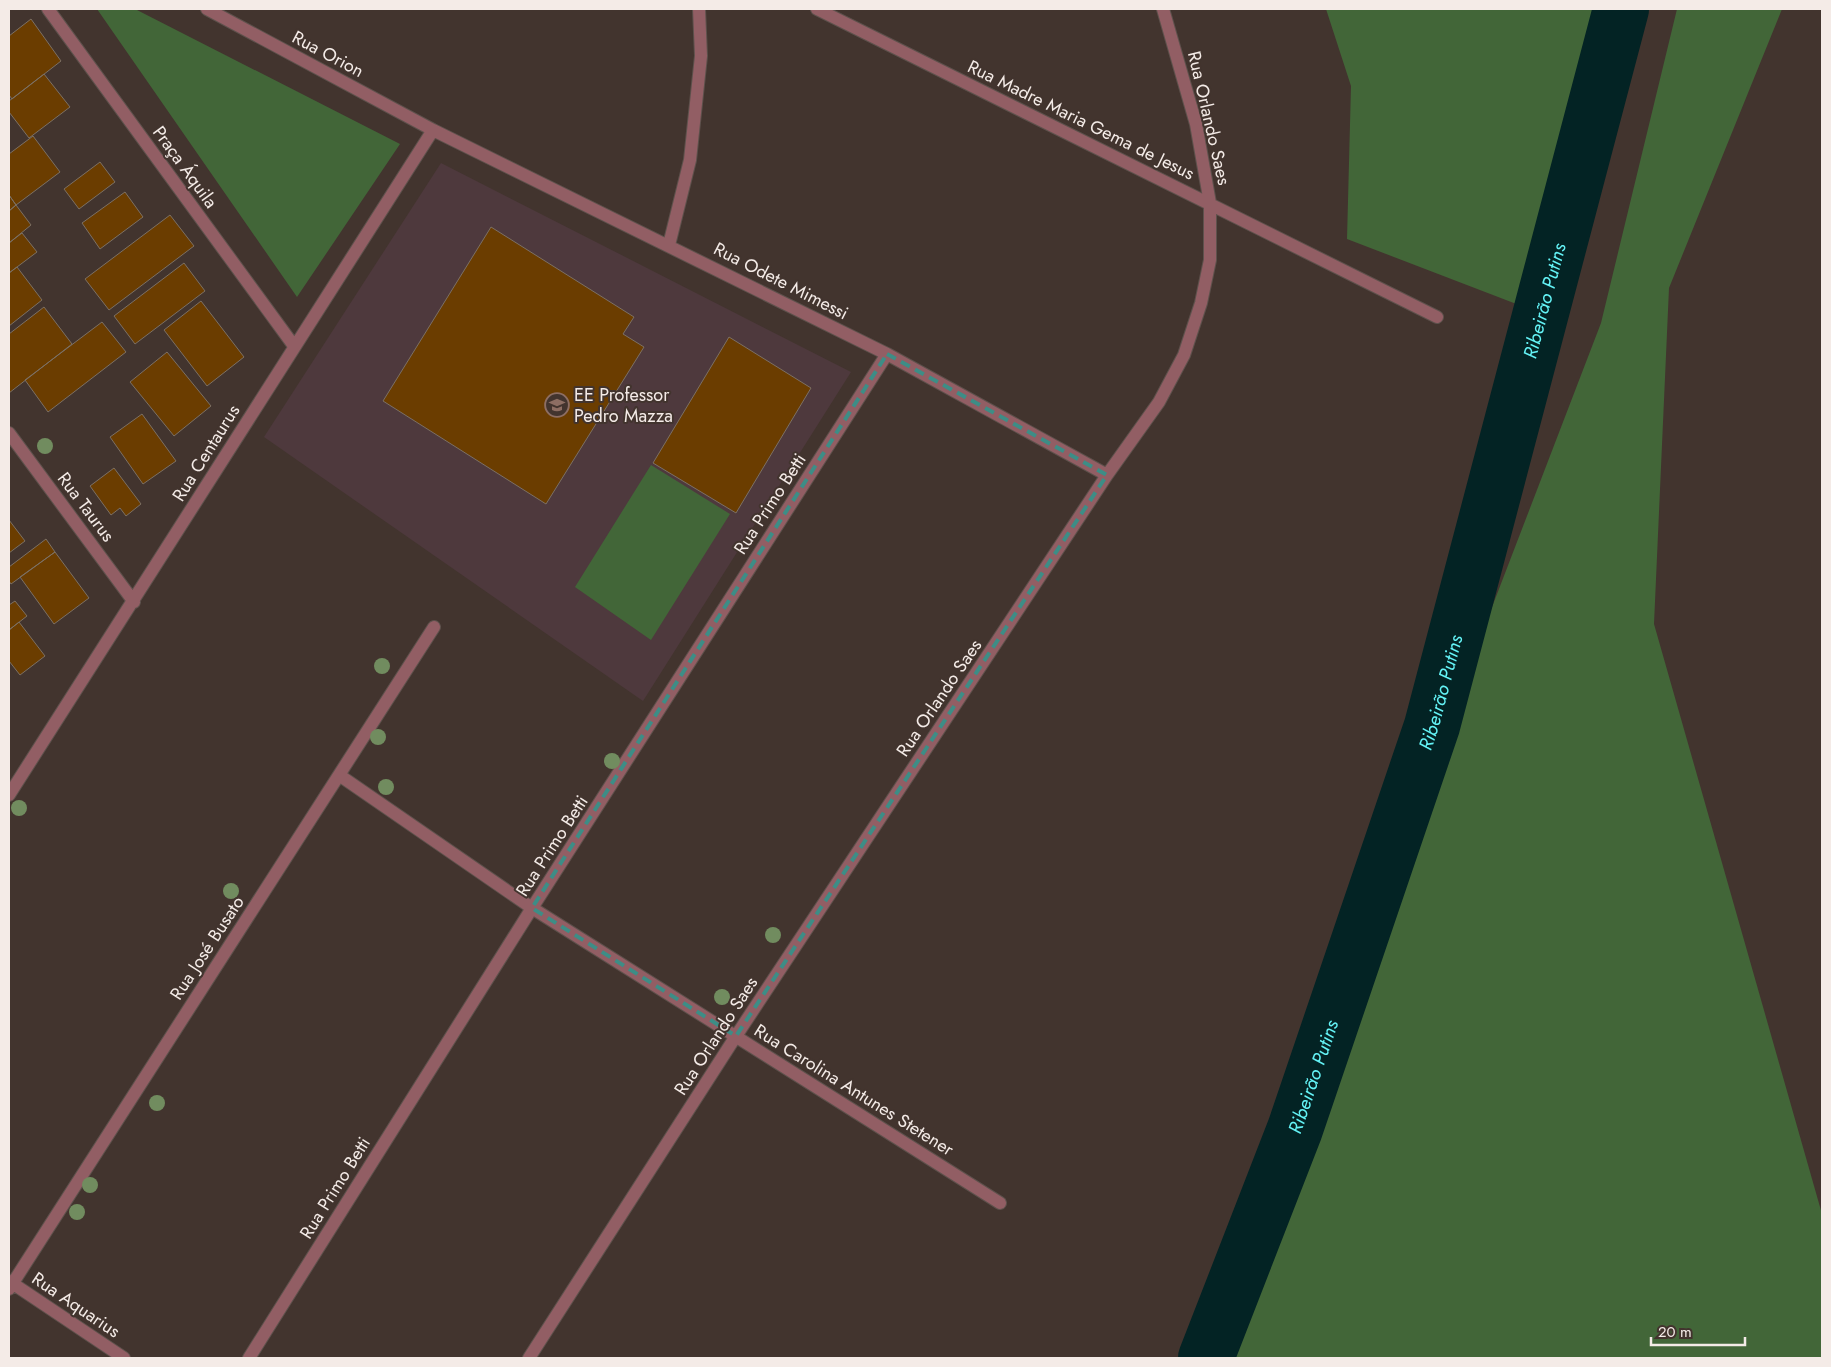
<svg xmlns="http://www.w3.org/2000/svg" width="1831" height="1367" viewBox="0 0 1831 1367" font-family="Jost,sans-serif">
  <style>
    .education { fill: #4e393d }
    .green { fill: #426638 }
    .lines { fill: none; stroke-linecap: round; stroke-linejoin: round }
    .river { stroke: #032324; stroke-width: 56 }
    .building { fill: #6b3d00; stroke: #7c7064 }
    .street-casing { stroke: #5e514c; stroke-width: 14 }
    .street { stroke: #925e64; stroke-width: 12 }
    .tree { fill: #718c5f }
    .marked { fill: none; stroke: #3d8d86; stroke-width: 4; stroke-dasharray: 10 6; stroke-linejoin: round }
    .labels { text-anchor: middle; stroke-width: 4; stroke-linejoin: round; paint-order: stroke }
    .street-label { font-size: 18px; fill: #f4ebe7; stroke: #42342e }
    .poi-label { font-size: 18px; fill: #f4ebe7; stroke: #42342e; text-anchor: start }
    .water-label { font-size: 19px; font-style: italic; fill: #64f3f6; stroke: #42342e }
  </style>
  <rect width="100%" height="100%" fill="#42342e"/>
  <path class="education" d="M 441,163 L 851,372 L 643,701 L 264,437 Z"/>
  <path class="green" d="M 97,9 L 135,9 L 400,144 L 297,297 Z
    M 1326,9 L 1597,9 L 1519,305 L 1347,239 L 1351,86 Z
    M 1677,9 L 1782,9 L 1669,288 L 1654,624 L 1822,1214 L 1822,1358 L 1204,1358 L 1601,323 Z
    M 651,465 L 730,514 L 651,640 L 575,587 Z"/>
  <g class="lines">
    <path class="river" id="s1" d="M 1206,1358 L 1295,1129 L 1432,726 L 1621,9"/>
  </g>
  <path class="building" d="M 31,19 L 61,61 L 12,99 L 9,95 L 9,36 Z
    M 44,74 L 70,107 L 29,138 L 9,112 L 9,101 Z
    M 33,136 L 60,172 L 16,205 L 9,195 L 9,154 Z
    M 100,162 L 115,182 L 79,209 L 64,189 Z
    M 125,192 L 143,217 L 100,249 L 82,223 Z
    M 9,195 L 16,205 L 9,211 Z
    M 16,205 L 31,225 L 9,243 L 9,211 Z
    M 170,215 L 194,246 L 109,310 L 85,279 Z
    M 491,227 L 634,317 L 623,334 L 644,347 L 546,504 L 383,401 Z
    M 22,233 L 37,252 L 9,273 L 9,243 Z
    M 184,263 L 205,291 L 135,344 L 114,316 Z
    M 17,267 L 42,300 L 9,326 L 9,273 Z
    M 201,301 L 244,357 L 207,386 L 164,330 Z
    M 44,307 L 72,344 L 9,393 L 9,334 Z
    M 102,322 L 126,352 L 48,412 L 25,380 Z
    M 729,337 L 811,388 L 736,513 L 653,463 Z
    M 167,352 L 211,406 L 174,436 L 130,382 Z
    M 142,414 L 176,461 L 143,484 L 110,437 Z
    M 114,468 L 141,504 L 126,516 L 120,508 L 111,515 L 90,486 Z
    M 9,520 L 25,541 L 9,553 Z
    M 46,539 L 55,552 L 11,584 L 9,581 L 9,567 Z
    M 55,552 L 89,598 L 54,624 L 20,577 Z
    M 15,601 L 27,616 L 9,630 L 9,605 Z
    M 19,622 L 45,656 L 20,675 L 9,661 L 9,630 Z"/>
  <g class="lines">
    <g class="street-casing">
      <path id="street" d="M 48,9 L 294,346
        M 207,9 L 433,130 L 887,354 L 1107,475
        M 817,9 L 1437,317
        M 669,245 L 690,160 L 701,56 L 699,9
        M 9,433 L 134,602
        M 339,775 L 532,908 L 1000,1203
        M 9,795 C 152,574 291,351 433,130
        M 9,1281 L 124,1358
        M 9,1289 L 434,627
        M 249,1358 L 532,908 L 887,354
        M 529,1358 L 736,1036 L 1107,475 L 1159,402 L 1184,355 L 1201,303 L 1210,260 L 1210,203 L 1196,124 L 1163,9"/>
    </g>
    <use href="#street" class="street"/>
  </g>
  <g class="tree">
    <circle cx="45" cy="446" r="8"/>
    <circle cx="382" cy="666" r="8"/>
    <circle cx="378" cy="737" r="8"/>
    <circle cx="612" cy="761" r="8"/>
    <circle cx="386" cy="787" r="8"/>
    <circle cx="19" cy="808" r="8"/>
    <circle cx="231" cy="891" r="8"/>
    <circle cx="773" cy="935" r="8"/>
    <circle cx="722" cy="997" r="8"/>
    <circle cx="157" cy="1103" r="8"/>
    <circle cx="90" cy="1185" r="8"/>
    <circle cx="77" cy="1212" r="8"/>
  </g>
  <path class="marked" d="M 887,354 L 1107,475 L 736,1036 L 532,908 Z"/>
  <defs>
    <g id="school-ring" transform="scale(1.25)"><circle r="9.5" fill="#42342e" stroke="#8d6e63" stroke-width="1.5"/><path d="M0-5L7-2L0 1L-7-2ZM-4 1L0 2.5L4 1V4Q0 6-4 4Z" fill="#8d6e63"/></g>
  </defs>
  <g fill-rule="evenodd">
    <use href="#school-ring" x="557" y="405"/>
  </g>
  <g class="labels">
    <g class="street-label">
      <text transform="translate(328 54) rotate(28)" y="6">Rua Orion</text>
      <text transform="translate(1209 118) rotate(77)" y="6">Rua Orlando Saes</text>
      <text transform="translate(1081 120) rotate(26)" y="6">Rua Madre Maria Gema de Jesus</text>
      <text transform="translate(185 167) rotate(54)" y="6">Praça Áquila</text>
      <text transform="translate(781 281) rotate(27)" y="6">Rua Odete Mimessi</text>
      <text transform="translate(206 453) rotate(-58)" y="6">Rua Centaurus</text>
      <text transform="translate(770 504) rotate(-57)" y="6">Rua Primo Betti</text>
      <text transform="translate(86 507) rotate(53)" y="6">Rua Taurus</text>
      <text transform="translate(939 698) rotate(-56)" y="6">Rua Orlando Saes</text>
      <text transform="translate(552 846) rotate(-57)" y="6">Rua Primo Betti</text>
      <text transform="translate(207 948) rotate(-57)" y="6">Rua José Busato</text>
      <text transform="translate(716 1036) rotate(-57)" y="6">Rua Orlando Saes</text>
      <text transform="translate(854 1090) rotate(32)" y="6">Rua Carolina Antunes Stetener</text>
      <text transform="translate(335 1188) rotate(-58)" y="6">Rua Primo Betti</text>
      <text transform="translate(76 1305) rotate(34)" y="6">Rua Aquarius</text>
    </g>
    <g class="poi-label">
      <text x="574" y="401">EE Professor<tspan x="574" dy="21">Pedro Mazza</tspan></text>
    </g>
    <g class="water-label">
      <text dy="7" stroke="none"><textPath href="#s1" startOffset="1111">Ribeirão Putins</textPath></text>
      <text dy="7" stroke="none"><textPath href="#s1" startOffset="706">Ribeirão Putins</textPath></text>
      <text dy="7" stroke="none"><textPath href="#s1" startOffset="301">Ribeirão Putins</textPath></text>
    </g>
  </g>
  <rect width="1831" height="1367" fill="none" stroke="#f4ebe7" stroke-width="20"/>
  <path d="M1651 1337v8h94v-8" fill="none" stroke="#f4ebe7" stroke-width="2.5"/>
  <text x="1658" y="1337" font-size="15" fill="#f4ebe7" stroke="#42342e" stroke-width="4" paint-order="stroke">20 m</text>
</svg>
